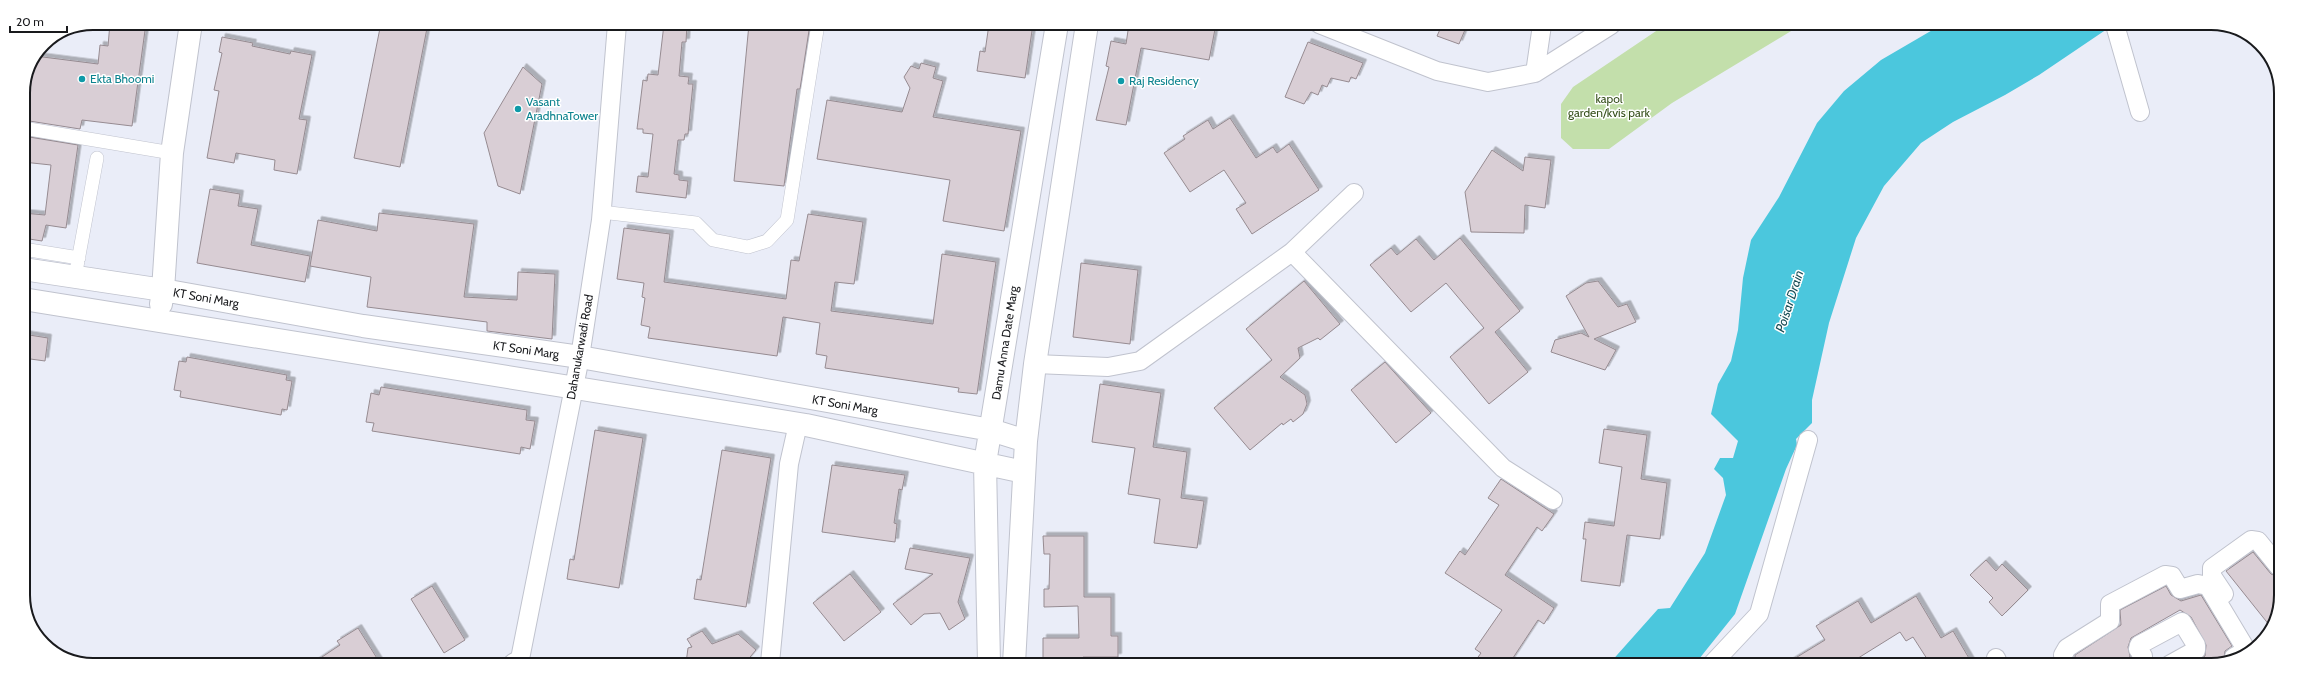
<svg xmlns="http://www.w3.org/2000/svg" width="2304" height="688" viewBox="0 0 2304 688" font-family="Cabin,sans-serif">
  <style>
    .green { fill: #c3dfab }
    .water { fill: #4bc7dd }
    .building { fill: #d9ced5; stroke: #968b91; filter: url(#shadow) }
    .lines { fill: none; stroke-linecap: round; stroke-linejoin: round }
    .pedestrian-casing { stroke: #c0c3ce; stroke-width: 14 }
    .minor-casing { stroke: #c0c3ce; stroke-width: 20 }
    .tertiary-casing { stroke: #c0c3ce; stroke-width: 24 }
    .pedestrian { stroke: #fff; stroke-width: 13 }
    .minor { stroke: #fff; stroke-width: 18 }
    .tertiary { stroke: #fff; stroke-width: 22 }
    .culture-dot { fill: #0f9aa8; stroke: #fff; stroke-width: 1.5 }
    .labels { text-anchor: middle; stroke-width: 3; stroke-linejoin: round; paint-order: stroke }
    .culture-label { font-size: 12px; fill: #0d838f; stroke: #fff; text-anchor: start }
    .park-label { font-size: 12px; fill: #36501b; stroke: #fff }
    .street-label { font-size: 12px; fill: #191a1d; stroke: #fff }
    .water-label { font-size: 13px; font-style: italic; fill: #184d56; stroke: #fff }
    .rim { fill: none; stroke: #191a1d; stroke-width: 2 }
  </style>
  <defs>
    <filter id="shadow"><feDropShadow dx="3.5" dy="-3.5" stdDeviation="0" flood-color="#0004"/></filter>
  </defs>
  <rect width="100%" height="100%" fill="#eaedf8"/>
  <path class="green" d="M 1665,25 L 1801,25 L 1672,103 L 1609,149 L 1573,149 L 1561,138 L 1561,104 L 1573,87 Z"/>
  <path class="water" d="M 1941,25 L 2113,25 L 2039,75 L 2005,95 L 1953,122 L 1921,143 L 1884,186 L 1856,238 L 1829,323 L 1812,400 L 1812,423 L 1796,439 L 1797,445 L 1786,469 L 1735,614 L 1695,664 L 1609,664 L 1658,609 L 1670,608 L 1705,553 L 1726,495 L 1723,478 L 1714,469 L 1720,458 L 1733,458 L 1738,441 L 1711,414 L 1718,384 L 1731,361 L 1738,330 L 1743,278 L 1751,240 L 1779,197 L 1817,123 L 1844,91 L 1881,60 Z"/>
  <path class="building" d="M 110,23 L 146,23 L 132,126 L 82,120 L 80,129 L 23,120 L 23,93 L 28,66 L 35,56 L 98,64 L 100,45 L 108,46 Z
    M 381,23 L 428,23 L 400,167 L 354,158 Z
    M 664,24 L 687,24 L 686,42 L 682,42 L 679,76 L 689,77 L 688,84 L 693,84 L 688,134 L 685,134 L 684,140 L 678,140 L 674,174 L 679,175 L 679,180 L 688,181 L 686,198 L 636,192 L 638,176 L 648,177 L 653,134 L 643,133 L 643,129 L 637,129 L 643,80 L 647,81 L 648,74 L 658,75 Z
    M 749,24 L 810,24 L 800,89 L 797,89 L 784,186 L 734,181 Z
    M 989,24 L 1033,24 L 1025,78 L 977,71 L 980,51 L 985,52 Z
    M 1129,24 L 1216,24 L 1209,60 L 1141,48 L 1126,125 L 1096,120 L 1109,67 L 1106,66 L 1111,41 L 1126,44 Z
    M 1442,25 L 1467,25 L 1459,44 L 1437,36 Z
    M 222,37 L 253,43 L 252,46 L 290,54 L 291,51 L 312,55 L 299,119 L 307,120 L 297,174 L 274,170 L 275,160 L 236,153 L 234,163 L 207,158 L 219,91 L 214,90 L 222,53 L 219,52 Z
    M 1308,42 L 1363,63 L 1356,79 L 1351,77 L 1349,82 L 1331,78 L 1327,87 L 1322,85 L 1318,95 L 1311,92 L 1304,104 L 1285,97 Z
    M 921,63 L 936,67 L 933,78 L 943,81 L 933,117 L 1021,131 L 1004,231 L 943,221 L 950,180 L 817,159 L 827,100 L 902,112 L 910,88 L 904,77 L 911,66 L 919,69 Z
    M 523,67 L 542,84 L 520,194 L 498,186 L 484,133 Z
    M 1230,118 L 1256,158 L 1273,147 L 1277,153 L 1289,144 L 1319,190 L 1252,234 L 1236,209 L 1246,203 L 1224,170 L 1190,192 L 1164,153 L 1185,139 L 1183,136 L 1208,120 L 1213,129 Z
    M 23,136 L 78,145 L 66,228 L 46,225 L 42,241 L 23,238 L 23,213 L 45,215 L 51,165 L 23,162 Z
    M 1492,150 L 1523,171 L 1525,157 L 1551,160 L 1545,208 L 1525,205 L 1524,233 L 1471,232 L 1465,192 Z
    M 210,189 L 240,194 L 238,206 L 258,209 L 251,245 L 310,256 L 305,282 L 197,263 Z
    M 379,213 L 474,224 L 464,297 L 517,300 L 518,272 L 555,274 L 552,339 L 487,331 L 487,322 L 367,307 L 371,277 L 310,266 L 318,220 L 377,231 Z
    M 808,214 L 863,222 L 854,284 L 835,282 L 831,311 L 933,324 L 942,254 L 996,262 L 977,394 L 958,392 L 959,388 L 825,368 L 827,356 L 816,354 L 820,323 L 783,317 L 777,356 L 648,338 L 650,327 L 641,325 L 645,298 L 642,297 L 644,283 L 617,279 L 624,228 L 670,234 L 664,282 L 786,299 L 791,260 L 799,261 Z
    M 1460,238 L 1520,311 L 1495,332 L 1528,372 L 1489,404 L 1450,357 L 1484,328 L 1446,283 L 1411,312 L 1370,265 L 1391,248 L 1397,255 L 1416,239 L 1434,260 Z
    M 1081,263 L 1138,270 L 1130,344 L 1073,337 Z
    M 1304,281 L 1340,324 L 1320,340 L 1318,338 L 1298,348 L 1300,358 L 1280,377 L 1305,395 L 1307,404 L 1303,414 L 1293,422 L 1291,419 L 1283,425 L 1282,423 L 1250,450 L 1214,408 L 1272,360 L 1246,329 Z
    M 1598,281 L 1618,307 L 1627,304 L 1636,322 L 1594,339 L 1616,350 L 1605,370 L 1551,352 L 1555,340 L 1581,333 L 1589,337 L 1566,296 L 1586,283 Z
    M 23,334 L 48,338 L 45,361 L 23,358 Z
    M 187,357 L 287,375 L 286,380 L 292,381 L 287,410 L 282,409 L 281,415 L 180,397 L 181,391 L 174,390 L 179,361 L 186,362 Z
    M 1385,362 L 1431,413 L 1396,443 L 1351,390 Z
    M 1100,384 L 1161,393 L 1153,447 L 1187,452 L 1181,498 L 1204,501 L 1197,548 L 1154,543 L 1160,499 L 1128,494 L 1135,448 L 1092,442 Z
    M 381,387 L 527,410 L 526,420 L 535,421 L 530,449 L 521,447 L 520,454 L 372,431 L 374,423 L 366,422 L 371,393 L 379,395 Z
    M 1604,429 L 1647,435 L 1641,479 L 1667,483 L 1660,539 L 1627,535 L 1620,586 L 1581,581 L 1586,539 L 1583,539 L 1585,522 L 1614,526 L 1622,467 L 1599,463 Z
    M 595,430 L 643,438 L 619,588 L 567,579 L 570,559 L 574,560 Z
    M 722,450 L 771,458 L 746,607 L 694,599 L 697,579 L 701,580 Z
    M 832,465 L 905,475 L 902,490 L 899,489 L 894,523 L 897,524 L 895,542 L 822,532 Z
    M 1501,479 L 1554,514 L 1542,531 L 1537,527 L 1505,575 L 1554,608 L 1544,624 L 1538,620 L 1509,664 L 1473,664 L 1481,653 L 1475,649 L 1502,610 L 1445,573 L 1460,551 L 1465,555 L 1499,505 L 1488,498 Z
    M 1043,536 L 1084,536 L 1084,597 L 1111,597 L 1111,636 L 1118,636 L 1118,657 L 1083,657 L 1083,664 L 1049,664 L 1049,658 L 1043,658 L 1043,638 L 1079,638 L 1078,606 L 1044,607 L 1044,589 L 1049,589 L 1050,554 L 1044,554 Z
    M 910,548 L 970,558 L 958,602 L 965,619 L 949,630 L 940,613 L 924,614 L 911,625 L 893,604 L 933,574 L 905,569 Z
    M 2253,552 L 2271,574 L 2279,577 L 2279,613 L 2270,626 L 2226,571 Z
    M 1986,560 L 1996,571 L 2002,564 L 2028,590 L 2002,616 L 1989,602 L 1993,598 L 1970,575 Z
    M 850,574 L 881,612 L 844,641 L 813,603 Z
    M 432,586 L 465,640 L 444,653 L 411,599 Z
    M 2166,586 L 2171,595 L 2181,601 L 2201,595 L 2232,646 L 2225,651 L 2224,658 L 2211,665 L 2191,665 L 2205,656 L 2206,645 L 2191,617 L 2180,610 L 2131,638 L 2128,647 L 2130,656 L 2126,665 L 2075,665 L 2075,655 L 2121,625 L 2120,610 Z
    M 1916,596 L 1941,638 L 1953,631 L 1973,665 L 1931,665 L 1913,637 L 1906,641 L 1900,632 L 1847,665 L 1784,665 L 1825,640 L 1816,626 L 1858,601 L 1871,623 Z
    M 358,628 L 380,663 L 313,663 L 340,645 L 337,641 Z
    M 702,631 L 712,644 L 738,634 L 756,650 L 745,663 L 686,663 L 688,648 L 692,647 L 687,639 Z"/>
  <g class="lines">
    <g class="pedestrian-casing">
      <path id="pedestrian" d="M 23,128 L 172,153
        M 601,212 L 696,223 L 713,240 L 748,247 L 767,241 L 787,220 L 818,24
        M 23,249 L 79,258
        M 75,277 L 97,158"/>
    </g>
    <g class="minor-casing">
      <path id="minor" d="M 1319,24 L 1437,71 L 1488,82 L 1535,73 L 1542,25
        M 2115,25 L 2140,112
        M 1535,73 L 1611,25
        M 1292,252 L 1503,468 L 1553,500
        M 1035,364 L 1108,367 L 1140,361 L 1292,252 L 1354,193
        M 2224,594 L 2212,576 L 2212,568 L 2251,540 L 2258,541 L 2279,567
        M 1996,658 L 1999,665
        M 513,663 L 520,659 L 580,357 L 601,220 L 617,24
        M 770,663 L 789,464 L 798,424
        M 1712,664 L 1759,614 L 1808,440
        M 2065,665 L 2063,655 L 2067,648 L 2110,621 L 2110,604 L 2165,575 L 2172,576 L 2180,589 L 2198,584 L 2208,586 L 2244,646 L 2243,652 L 2234,657
        M 2136,665 L 2142,661 L 2143,656 L 2138,649 L 2139,645 L 2182,622 L 2196,645 L 2196,650 L 2169,665"/>
    </g>
    <g class="tertiary-casing">
      <path id="tertiary" d="M 23,269 L 163,290 L 363,326 L 580,357 L 991,430 L 1026,441
        M 23,299 L 806,425 L 1024,472
        M 161,304 L 163,290 L 172,153 L 191,23
        M 989,664 L 985,463 L 1057,24
        M 1014,664 L 1026,441 L 1035,364 L 1087,24"/>
    </g>
    <use href="#pedestrian" class="pedestrian"/>
    <use href="#minor" class="minor"/>
    <use href="#tertiary" class="tertiary"/>
  </g>
  <g class="culture-dot">
    <circle cx="82" cy="79" r="4"/>
    <circle cx="1121" cy="81" r="4"/>
    <circle cx="518" cy="109" r="4"/>
  </g>
  <g class="labels">
    <g class="culture-label">
      <text x="90" y="83">Ekta Bhoomi</text>
      <text x="1129" y="85">Raj Residency</text>
      <text x="526" y="106">Vasant<tspan x="526" dy="14">AradhnaTower</tspan></text>
    </g>
    <g class="park-label">
      <text x="1609" y="103">kapol<tspan x="1609" dy="14">garden/kvis park</tspan></text>
    </g>
    <g class="street-label">
      <text transform="translate(206 298) rotate(10)" y="4">KT Soni Marg</text>
      <text transform="translate(1005 343) rotate(-81)" y="4">Damu Anna Date Marg</text>
      <text transform="translate(580 347) rotate(-80)" y="4">Dahanukarwadi Road</text>
      <text transform="translate(526 350) rotate(8)" y="4">KT Soni Marg</text>
      <text transform="translate(845 405) rotate(10)" y="4">KT Soni Marg</text>
    </g>
    <g class="water-label">
      <text transform="translate(1789 301) rotate(-72)" y="5">Poisar Drain</text>
    </g>
  </g>
  <path d="M0 0H2304V688H0ZM93 30H2211A63 63 0 0 1 2274 93V595A63 63 0 0 1 2211 658H93A63 63 0 0 1 30 595V93A63 63 0 0 1 93 30Z" fill="#fff" fill-rule="evenodd"/>
  <path class="rim" d="M93 30H2211A63 63 0 0 1 2274 93V595A63 63 0 0 1 2211 658H93A63 63 0 0 1 30 595V93A63 63 0 0 1 93 30Z"/>
  <path d="M10 26v6h57v-6" fill="none" stroke="#191a1d" stroke-width="2"/>
  <text x="16" y="26" font-size="12" fill="#191a1d" stroke="#ffffff" stroke-width="3" paint-order="stroke">20 m</text>
</svg>
